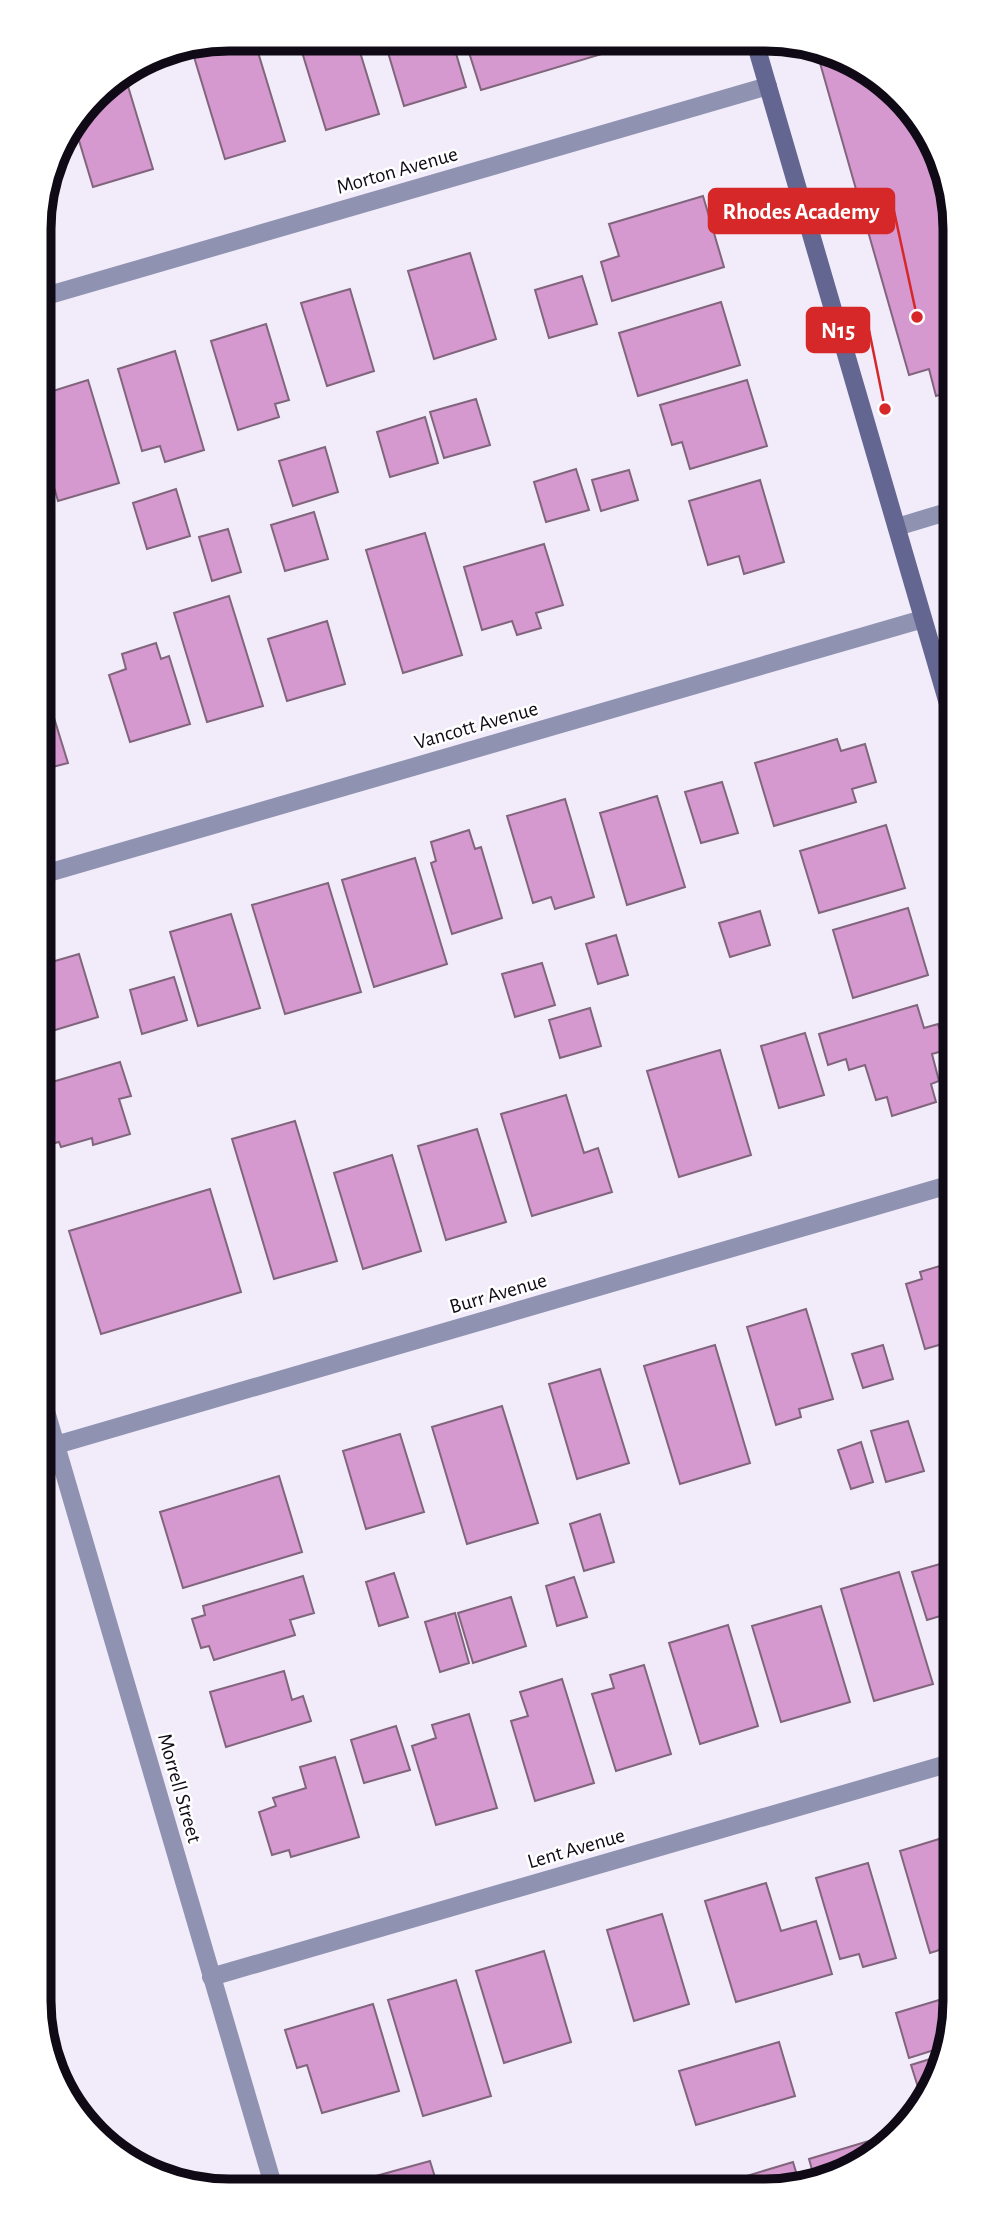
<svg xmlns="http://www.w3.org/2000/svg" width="994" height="2230" viewBox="0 0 994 2230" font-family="'Alegreya Sans',sans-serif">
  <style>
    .building { fill: #d598cf; stroke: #80657c; stroke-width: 2 }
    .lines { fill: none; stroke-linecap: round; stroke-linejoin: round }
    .minor { stroke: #9092b1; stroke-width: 18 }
    .secondary { stroke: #646692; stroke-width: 18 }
    .labels { text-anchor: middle; stroke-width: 5; stroke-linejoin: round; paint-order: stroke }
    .street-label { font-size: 21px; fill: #0f0a15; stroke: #fff }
    .rim { fill: none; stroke: #0f0a15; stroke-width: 9 }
    .leader { fill: none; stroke: #d62828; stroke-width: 2.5 }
    .callout-dot { fill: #d62828; stroke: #fff; stroke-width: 2.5 }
    .callout { fill: #d62828; stroke: #d62828; stroke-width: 2.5 }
    .callout-label { font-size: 23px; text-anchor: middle; font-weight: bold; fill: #fff }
  </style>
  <rect width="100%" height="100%" fill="#f2ecfa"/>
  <path class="building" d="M 229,38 L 254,39 L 285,141 L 225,159 L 191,47 Z
    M 298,39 L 356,39 L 379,114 L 326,130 Z
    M 384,39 L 452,40 L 466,87 L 404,106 Z
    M 465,40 L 645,41 L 481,90 Z
    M 816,49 L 891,86 L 949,179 L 950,392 L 936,396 L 929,369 L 909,375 Z
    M 124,73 L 153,169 L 93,187 L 74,124 L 103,86 Z
    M 703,196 L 724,267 L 612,301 L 601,262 L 619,256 L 609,224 Z
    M 470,253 L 496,339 L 434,359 L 408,271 Z
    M 582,276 L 597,324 L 549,338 L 535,290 Z
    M 350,289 L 374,371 L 327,386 L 301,303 Z
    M 721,302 L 740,365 L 638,396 L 619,333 Z
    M 266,324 L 289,400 L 275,404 L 279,417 L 238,430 L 211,341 Z
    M 175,351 L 204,450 L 165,462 L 160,446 L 142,451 L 118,369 Z
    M 88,380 L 119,483 L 58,501 L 40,438 L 40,395 Z
    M 747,380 L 767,446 L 690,469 L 682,442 L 672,445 L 660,405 Z
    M 476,399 L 490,445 L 444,458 L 430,412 Z
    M 425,417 L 438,463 L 390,477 L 377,432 Z
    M 325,447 L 338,492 L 293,506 L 279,461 Z
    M 576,469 L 589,510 L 546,522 L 534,482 Z
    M 629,470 L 638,500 L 601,511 L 592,480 Z
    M 760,480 L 784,562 L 744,574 L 739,556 L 708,565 L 689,501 Z
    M 176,489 L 190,536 L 147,549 L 133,503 Z
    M 314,512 L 328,559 L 285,571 L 271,525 Z
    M 228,529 L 241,572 L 212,581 L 199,537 Z
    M 425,533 L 462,655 L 403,673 L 366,550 Z
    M 40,542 L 51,572 L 40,576 Z
    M 544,544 L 563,605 L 536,613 L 541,628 L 517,635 L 512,621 L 482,630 L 464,567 Z
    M 229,596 L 263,706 L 207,722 L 174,613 Z
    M 327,621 L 345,684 L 287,701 L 268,639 Z
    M 156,643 L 161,659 L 169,656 L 190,724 L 130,742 L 109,675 L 126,669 L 122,654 Z
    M 40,679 L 42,679 L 68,763 L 41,770 Z
    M 837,739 L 841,751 L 865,744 L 876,782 L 852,789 L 856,802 L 774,826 L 755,763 Z
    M 722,782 L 738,833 L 701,843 L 685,792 Z
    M 657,796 L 685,887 L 627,905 L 600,813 Z
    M 565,799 L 594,897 L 555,909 L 551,897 L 533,903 L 507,816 Z
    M 886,825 L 905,888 L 819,913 L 800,851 Z
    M 469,830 L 475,849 L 481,847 L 502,918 L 452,934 L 431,863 L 436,861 L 431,842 Z
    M 415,858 L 447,964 L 374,987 L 342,880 Z
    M 328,883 L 361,992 L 285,1014 L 252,905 Z
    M 908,908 L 928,975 L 853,998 L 833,930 Z
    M 760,911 L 770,945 L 730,957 L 719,923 Z
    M 231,914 L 260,1008 L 198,1026 L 170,932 Z
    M 616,935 L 628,975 L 598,984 L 586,944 Z
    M 79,954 L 98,1017 L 52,1031 L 49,1021 L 42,1023 L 41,965 Z
    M 542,963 L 555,1005 L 515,1017 L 502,974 Z
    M 174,977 L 187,1020 L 142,1034 L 130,990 Z
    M 917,1005 L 924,1028 L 938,1024 L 946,1050 L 932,1054 L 939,1081 L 931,1084 L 936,1102 L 892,1116 L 887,1097 L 876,1100 L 865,1065 L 849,1070 L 846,1059 L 828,1065 L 819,1034 Z
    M 590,1008 L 601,1046 L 560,1058 L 549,1020 Z
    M 805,1033 L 824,1095 L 779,1108 L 761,1046 Z
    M 720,1050 L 751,1155 L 679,1177 L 647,1071 Z
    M 120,1062 L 131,1096 L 119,1099 L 130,1134 L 93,1145 L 92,1138 L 61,1147 L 59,1142 L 42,1146 L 42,1085 Z
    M 566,1095 L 584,1153 L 598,1148 L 612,1192 L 532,1216 L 501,1114 Z
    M 295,1121 L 337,1261 L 274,1279 L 232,1139 Z
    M 477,1129 L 506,1222 L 446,1240 L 418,1146 Z
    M 392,1155 L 421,1251 L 363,1269 L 334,1173 Z
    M 210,1189 L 241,1292 L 101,1334 L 69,1231 Z
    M 953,1262 L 953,1341 L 925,1349 L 906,1284 L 922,1279 L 920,1272 Z
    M 806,1309 L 833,1399 L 799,1409 L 801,1417 L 776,1425 L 747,1327 Z
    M 715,1345 L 750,1463 L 680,1484 L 644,1366 Z
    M 883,1345 L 893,1379 L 863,1388 L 852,1354 Z
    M 600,1369 L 629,1463 L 577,1479 L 549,1384 Z
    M 502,1406 L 538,1523 L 467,1544 L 432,1427 Z
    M 908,1421 L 924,1471 L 886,1482 L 871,1431 Z
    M 400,1434 L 424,1512 L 366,1529 L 343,1451 Z
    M 861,1442 L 873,1482 L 851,1489 L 838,1450 Z
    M 279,1476 L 302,1552 L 183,1588 L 160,1512 Z
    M 600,1514 L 614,1562 L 584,1571 L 570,1524 Z
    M 954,1560 L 954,1612 L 927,1620 L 912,1572 Z
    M 899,1572 L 933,1684 L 874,1701 L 841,1589 Z
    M 394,1573 L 408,1617 L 379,1626 L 366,1582 Z
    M 303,1576 L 314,1613 L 290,1620 L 295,1635 L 214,1660 L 209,1646 L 201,1648 L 192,1619 L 205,1615 L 203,1606 Z
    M 574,1577 L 587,1617 L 557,1626 L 546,1586 Z
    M 511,1597 L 526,1646 L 473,1663 L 458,1613 Z
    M 821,1606 L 850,1702 L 781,1722 L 752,1626 Z
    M 455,1613 L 469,1663 L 440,1672 L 425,1622 Z
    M 728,1625 L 758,1726 L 700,1744 L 669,1643 Z
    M 644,1665 L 671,1754 L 616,1771 L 592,1694 L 614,1688 L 610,1675 Z
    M 284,1671 L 292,1700 L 303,1696 L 311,1721 L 226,1747 L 210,1692 Z
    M 562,1679 L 594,1783 L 535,1801 L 511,1721 L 528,1716 L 520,1692 Z
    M 469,1714 L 497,1808 L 436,1825 L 412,1746 L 436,1738 L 432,1725 Z
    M 396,1726 L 410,1770 L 364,1783 L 351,1740 Z
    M 335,1757 L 359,1837 L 291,1857 L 289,1850 L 272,1855 L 259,1812 L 276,1806 L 273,1798 L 306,1788 L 300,1767 Z
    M 952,1835 L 954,1844 L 955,1945 L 930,1953 L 900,1851 Z
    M 868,1863 L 896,1958 L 863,1967 L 859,1954 L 840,1959 L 816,1878 Z
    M 766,1883 L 781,1931 L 816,1921 L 832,1974 L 736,2002 L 705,1901 Z
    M 662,1914 L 689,2004 L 634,2021 L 607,1930 Z
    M 544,1951 L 571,2042 L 504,2063 L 476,1971 Z
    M 456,1980 L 491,2096 L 423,2116 L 388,2000 Z
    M 939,2000 L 950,2036 L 947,2046 L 909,2058 L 896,2013 Z
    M 373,2004 L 399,2091 L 322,2113 L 307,2065 L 297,2068 L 285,2030 Z
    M 779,2042 L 795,2096 L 696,2125 L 679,2071 Z
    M 946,2054 L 941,2073 L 923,2103 L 911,2065 Z
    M 882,2137 L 883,2142 L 816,2184 L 809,2159 Z
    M 430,2161 L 438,2187 L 380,2187 L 376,2176 Z
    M 793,2162 L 800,2185 L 721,2185 L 720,2184 Z"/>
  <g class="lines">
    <path class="minor" d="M 39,298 L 768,86
      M 897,527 L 950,511
      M 41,875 L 923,619
      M 43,1401 L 274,2188
      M 56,1445 L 952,1184
      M 211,1977 L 954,1762"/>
    <path class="secondary" d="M 755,42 L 951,714"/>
  </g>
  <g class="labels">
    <g class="street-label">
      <text transform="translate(397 170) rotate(-16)" y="7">Morton Avenue</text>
      <text transform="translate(476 725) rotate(-16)" y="7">Vancott Avenue</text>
      <text transform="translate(498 1293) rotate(-16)" y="7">Burr Avenue</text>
      <text transform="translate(180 1788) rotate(74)" y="7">Morrell Street</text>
      <text transform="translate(576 1848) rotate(-16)" y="7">Lent Avenue</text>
    </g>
  </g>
  <path d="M0 0H994V2230H0ZM229 51H765A178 178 0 0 1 943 229V2001A178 178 0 0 1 765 2179H229A178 178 0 0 1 51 2001V229A178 178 0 0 1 229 51Z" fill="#fff" fill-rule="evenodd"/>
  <path class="rim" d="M229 51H765A178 178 0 0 1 943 229V2001A178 178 0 0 1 765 2179H229A178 178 0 0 1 51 2001V229A178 178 0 0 1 229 51Z"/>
  <path class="leader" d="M917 317L894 211M885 409L869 330"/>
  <g class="callout-dot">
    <circle cx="917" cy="317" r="7"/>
    <circle cx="885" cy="409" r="7"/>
  </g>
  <g class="callout">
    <rect x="709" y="189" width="185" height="44" rx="7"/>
    <rect x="807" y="308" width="62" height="44" rx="7"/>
  </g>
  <g class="callout-label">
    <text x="801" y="219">Rhodes Academy</text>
    <text x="838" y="338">N15</text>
  </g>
</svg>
